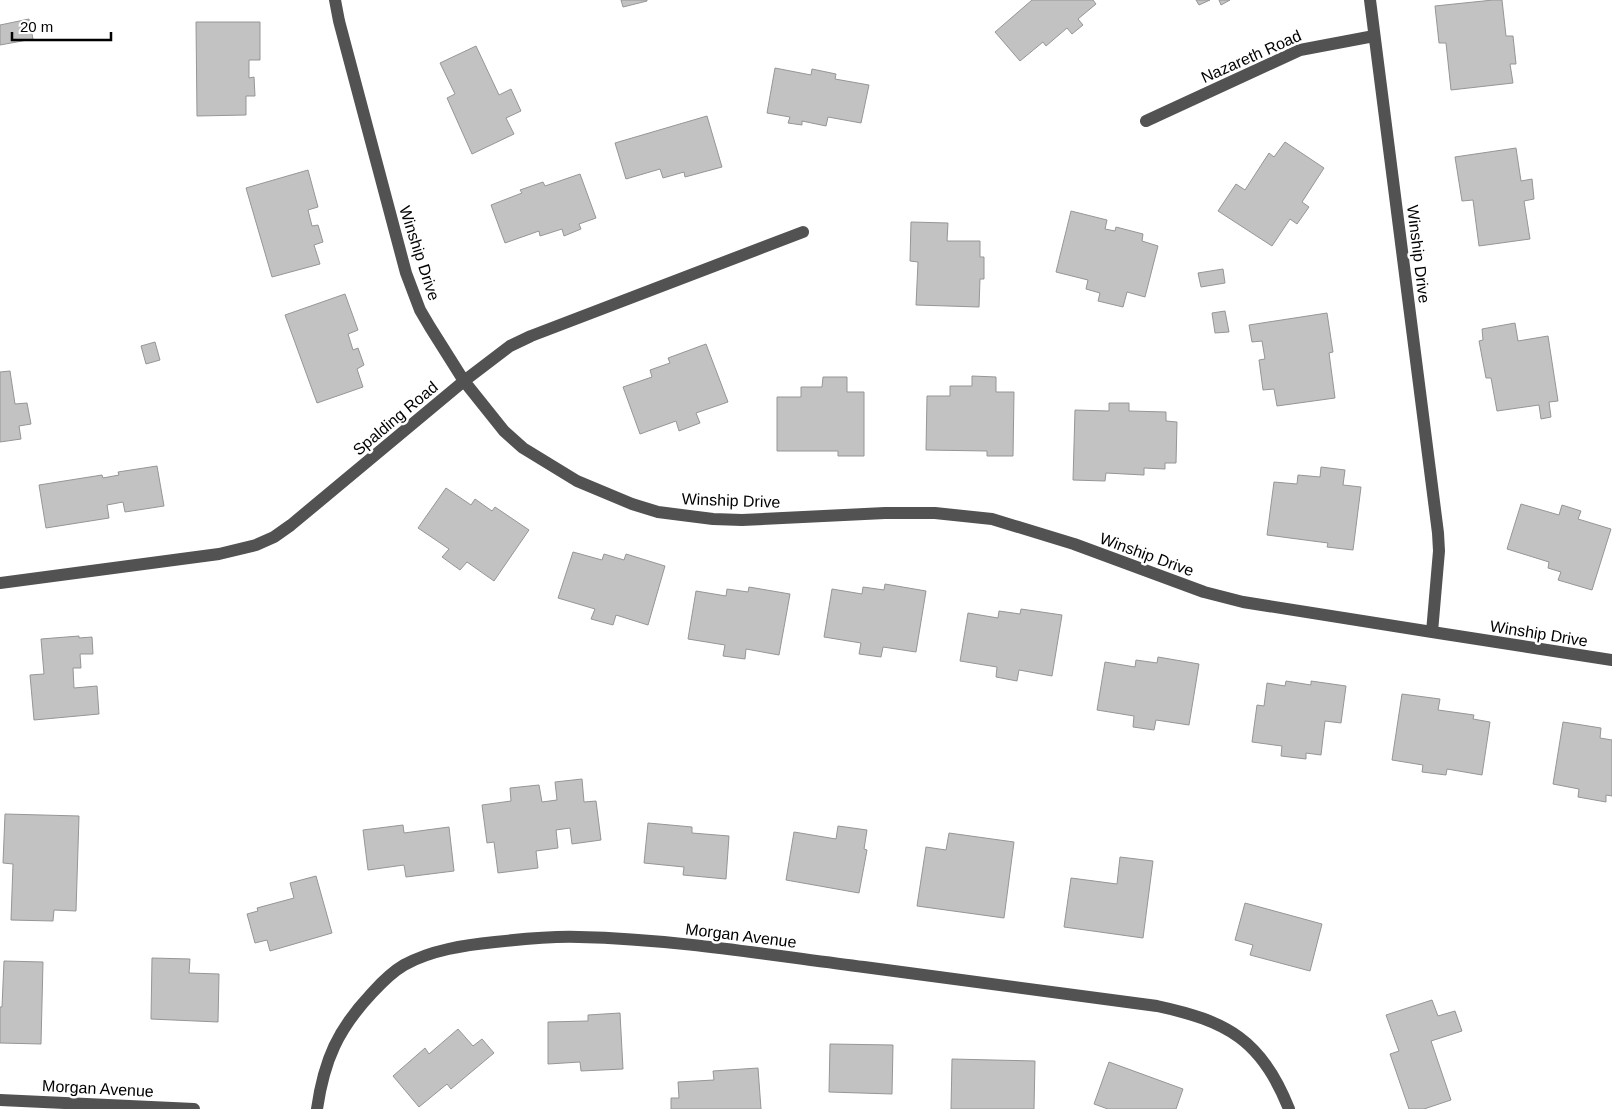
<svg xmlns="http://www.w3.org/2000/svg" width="1612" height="1109" viewBox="0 0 1612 1109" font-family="Helvetica,sans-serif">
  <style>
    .building { fill: #c2c2c2; stroke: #969696 }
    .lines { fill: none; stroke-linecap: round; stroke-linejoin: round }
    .minor { stroke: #525252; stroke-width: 12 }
    .labels { text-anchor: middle; stroke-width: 5; stroke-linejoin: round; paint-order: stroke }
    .street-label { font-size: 16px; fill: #000; stroke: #fff }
  </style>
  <rect width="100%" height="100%" fill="#fff"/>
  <path class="building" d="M 621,0 L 647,0 L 647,1 L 623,7 Z
    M 1032,0 L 1093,0 L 1096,4 L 1078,19 L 1083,25 L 1072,34 L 1067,28 L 1046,46 L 1043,42 L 1020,61 L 995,32 Z
    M 1196,0 L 1210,0 L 1199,5 Z
    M 1219,0 L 1230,0 L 1221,5 Z
    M 1493,0 L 1502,0 L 1506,36 L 1513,36 L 1516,64 L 1510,64 L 1513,83 L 1451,90 L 1446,43 L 1439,43 L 1435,6 Z
    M 29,19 L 33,39 L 0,45 L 0,25 Z
    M 196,22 L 260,22 L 260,60 L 249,60 L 249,78 L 254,77 L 255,96 L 246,96 L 246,115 L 197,116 Z
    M 476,46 L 499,95 L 511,89 L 521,111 L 506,118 L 514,134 L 472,154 L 447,98 L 455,94 L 440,63 Z
    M 775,68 L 811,75 L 812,69 L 836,74 L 835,79 L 869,85 L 861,123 L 828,117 L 826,126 L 802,121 L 802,125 L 788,123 L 790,117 L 767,113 Z
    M 707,116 L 722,167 L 685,177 L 684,172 L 663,178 L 660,169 L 626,179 L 615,143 Z
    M 1285,142 L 1324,168 L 1302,202 L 1309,207 L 1297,224 L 1290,219 L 1272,246 L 1218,211 L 1236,184 L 1245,190 L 1269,153 L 1274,157 Z
    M 1516,148 L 1521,181 L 1532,179 L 1534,199 L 1524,201 L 1530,239 L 1479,246 L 1473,200 L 1462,201 L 1455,157 Z
    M 308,170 L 318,207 L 308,210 L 312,226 L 318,225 L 323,242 L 314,245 L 320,264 L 272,277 L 246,188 Z
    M 580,174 L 596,218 L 579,224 L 581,229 L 564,236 L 562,229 L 540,236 L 539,231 L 505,243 L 491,205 L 522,193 L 520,190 L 543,182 L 545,186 Z
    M 1071,211 L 1107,220 L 1105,229 L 1115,231 L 1116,227 L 1143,234 L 1142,241 L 1158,246 L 1145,297 L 1127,292 L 1123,307 L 1098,301 L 1100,293 L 1086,289 L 1088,280 L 1056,272 Z
    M 911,222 L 948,223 L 947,241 L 980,241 L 980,257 L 984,257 L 984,279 L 980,279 L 979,307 L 916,305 L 918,262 L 910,261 Z
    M 1223,269 L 1225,283 L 1201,287 L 1198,273 Z
    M 345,294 L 358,330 L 348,334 L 353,350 L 358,348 L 364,365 L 357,369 L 363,387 L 317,403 L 285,315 Z
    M 1225,311 L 1229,332 L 1215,333 L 1212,313 Z
    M 1327,313 L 1333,352 L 1329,353 L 1335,398 L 1277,406 L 1274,389 L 1263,390 L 1259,360 L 1265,359 L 1262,341 L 1252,342 L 1249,325 Z
    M 1515,323 L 1518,341 L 1548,336 L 1558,401 L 1549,402 L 1551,417 L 1541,419 L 1539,405 L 1497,411 L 1491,378 L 1486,378 L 1479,341 L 1483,340 L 1482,329 Z
    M 155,342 L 160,360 L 146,364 L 141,346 Z
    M 706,344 L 728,402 L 696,413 L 700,423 L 679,431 L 676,421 L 640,434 L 623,387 L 652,377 L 650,370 L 670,363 L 668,358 Z
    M 10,371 L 15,404 L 27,403 L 31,424 L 19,426 L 21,439 L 0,442 L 0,372 Z
    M 972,376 L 996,377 L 996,392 L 1014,392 L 1013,456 L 987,456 L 987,451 L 926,450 L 927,396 L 950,396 L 950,386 L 972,386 Z
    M 823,377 L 847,377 L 847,392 L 864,392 L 864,456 L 838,456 L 838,451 L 777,451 L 777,397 L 801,397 L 801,387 L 822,387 Z
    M 1109,403 L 1129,403 L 1129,411 L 1166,412 L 1166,421 L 1177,422 L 1176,463 L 1165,463 L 1165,469 L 1144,468 L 1144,475 L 1106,473 L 1105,481 L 1073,480 L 1075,410 L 1109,411 Z
    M 157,466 L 164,506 L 125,512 L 123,502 L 107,505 L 109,518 L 46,528 L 39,485 L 102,475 L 103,478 L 119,475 L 118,472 Z
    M 1321,467 L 1345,470 L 1343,485 L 1361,487 L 1353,550 L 1327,547 L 1328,543 L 1267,535 L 1274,482 L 1297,484 L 1298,475 L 1320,477 Z
    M 446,488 L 471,505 L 475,499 L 492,511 L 495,507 L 529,530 L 494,581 L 467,562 L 460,570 L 442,557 L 449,549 L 418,528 Z
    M 1521,504 L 1559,515 L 1562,505 L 1581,511 L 1578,519 L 1611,529 L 1592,590 L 1558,580 L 1561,572 L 1548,568 L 1549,562 L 1507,549 Z
    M 573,552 L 602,560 L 604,554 L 624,560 L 626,554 L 665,566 L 648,625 L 616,615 L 613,625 L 591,619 L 595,609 L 558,598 Z
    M 885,584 L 926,591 L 916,652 L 883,647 L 881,657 L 859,654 L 861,643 L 824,637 L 832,589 L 862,594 L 863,587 L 884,590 Z
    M 749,587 L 790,594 L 779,655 L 746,649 L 745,659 L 723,656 L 725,645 L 688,639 L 696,591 L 726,596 L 727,589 L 748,592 Z
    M 1021,609 L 1062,615 L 1052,676 L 1019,670 L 1017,681 L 996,677 L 997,667 L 960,661 L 968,613 L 998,618 L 999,611 L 1020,614 Z
    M 79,636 L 79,638 L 92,637 L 93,654 L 80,654 L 81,668 L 73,668 L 74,688 L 97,686 L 99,714 L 34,720 L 30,675 L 44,674 L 41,639 Z
    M 1158,657 L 1199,664 L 1189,725 L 1156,720 L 1154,730 L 1133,727 L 1134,716 L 1097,710 L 1105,662 L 1135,667 L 1136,660 L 1157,663 Z
    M 1286,681 L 1311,685 L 1311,681 L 1346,686 L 1341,723 L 1325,721 L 1321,755 L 1306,753 L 1306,759 L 1281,756 L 1282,746 L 1252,742 L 1257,705 L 1264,706 L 1267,683 L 1285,686 Z
    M 1402,694 L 1440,699 L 1438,710 L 1474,715 L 1473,719 L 1490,722 L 1482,775 L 1447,769 L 1446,775 L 1422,772 L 1423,765 L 1392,760 Z
    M 1563,722 L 1601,728 L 1600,738 L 1612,740 L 1612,796 L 1606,795 L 1606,802 L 1578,797 L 1579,789 L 1553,784 Z
    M 582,779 L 584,802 L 596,801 L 601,840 L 572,844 L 570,828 L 556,830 L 558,848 L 536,851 L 538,868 L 498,873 L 494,842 L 487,843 L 482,805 L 511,801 L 510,788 L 539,785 L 542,802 L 557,800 L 555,782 Z
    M 5,814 L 79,816 L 76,911 L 54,910 L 53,921 L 11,920 L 13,864 L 3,863 Z
    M 648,823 L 692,827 L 692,833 L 729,836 L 726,879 L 683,875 L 684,867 L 644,863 Z
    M 403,825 L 404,833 L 449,827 L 454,871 L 406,877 L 404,865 L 368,870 L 363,830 Z
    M 838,826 L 867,830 L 864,849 L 867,850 L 859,893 L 786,880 L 794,832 L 836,839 Z
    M 949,833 L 1014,842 L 1004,918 L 917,906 L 926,847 L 946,850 Z
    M 1120,857 L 1153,861 L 1143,938 L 1064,927 L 1071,878 L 1117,884 Z
    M 316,876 L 332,933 L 270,951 L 267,940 L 255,943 L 247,914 L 258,911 L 257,908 L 294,898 L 290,883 Z
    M 1245,903 L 1322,924 L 1310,971 L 1250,955 L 1253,945 L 1235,940 Z
    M 152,958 L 190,959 L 189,973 L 219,974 L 218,1022 L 151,1019 Z
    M 4,961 L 43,962 L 41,1044 L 0,1043 L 0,1007 L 2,1007 Z
    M 1432,1000 L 1438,1016 L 1455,1011 L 1462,1031 L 1431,1041 L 1451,1100 L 1424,1109 L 1409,1109 L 1390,1054 L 1399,1051 L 1386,1015 Z
    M 620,1013 L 623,1069 L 581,1071 L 580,1062 L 548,1064 L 548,1022 L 588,1021 L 588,1015 Z
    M 458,1029 L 473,1046 L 482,1039 L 494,1053 L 451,1089 L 447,1084 L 419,1107 L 393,1076 L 425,1048 L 429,1054 Z
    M 830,1044 L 893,1045 L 892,1094 L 829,1092 Z
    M 952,1059 L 1035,1061 L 1034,1109 L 951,1109 Z
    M 1109,1062 L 1183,1089 L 1176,1109 L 1108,1109 L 1094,1104 Z
    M 758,1068 L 761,1109 L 671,1109 L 671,1098 L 679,1098 L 678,1082 L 714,1080 L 713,1071 Z"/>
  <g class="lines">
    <path class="minor" d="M 335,0 L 339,21 L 406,273 L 420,310 L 430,327 L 464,381 L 504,431 L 523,448 L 577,481 L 632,504 L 658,512 L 713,519 L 742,520 L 885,513 L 935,513 L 992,519 L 1074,544 L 1204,592 L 1243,602 L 1432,632
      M 1370,0 L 1438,533 L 1439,551 L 1432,632 L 1612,660
      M 1146,121 L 1300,50 L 1374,36
      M 0,583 L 219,554 L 256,545 L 274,537 L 291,525 L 464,381 L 510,346 L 531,336 L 803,232
      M 0,1100 L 194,1109
      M 317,1109 C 324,1060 338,1029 372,993 C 382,982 392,972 404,965 C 431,950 465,945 495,942 C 522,939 551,936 579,937 C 674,939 769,955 864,967 C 961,980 1059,993 1157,1006 C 1227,1021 1262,1040 1289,1109"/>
  </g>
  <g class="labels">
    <g class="street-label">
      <text transform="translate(1251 56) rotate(-24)" y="6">Nazareth Road</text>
      <text transform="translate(420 253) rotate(72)" y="6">Winship Drive</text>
      <text transform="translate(1419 254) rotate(83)" y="6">Winship Drive</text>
      <text transform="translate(395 418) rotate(-40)" y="6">Spalding Road</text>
      <text transform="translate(731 500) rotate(2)" y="6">Winship Drive</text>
      <text transform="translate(1147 554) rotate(20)" y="6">Winship Drive</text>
      <text transform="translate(1539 633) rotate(9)" y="6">Winship Drive</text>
      <text transform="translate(741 935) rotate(7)" y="6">Morgan Avenue</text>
      <text transform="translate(98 1088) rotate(3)" y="6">Morgan Avenue</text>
    </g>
  </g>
  <path d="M12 32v8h99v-8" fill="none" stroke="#000000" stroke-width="2.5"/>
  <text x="20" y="32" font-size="15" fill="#000000" stroke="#ffffff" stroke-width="4" paint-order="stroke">20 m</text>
</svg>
